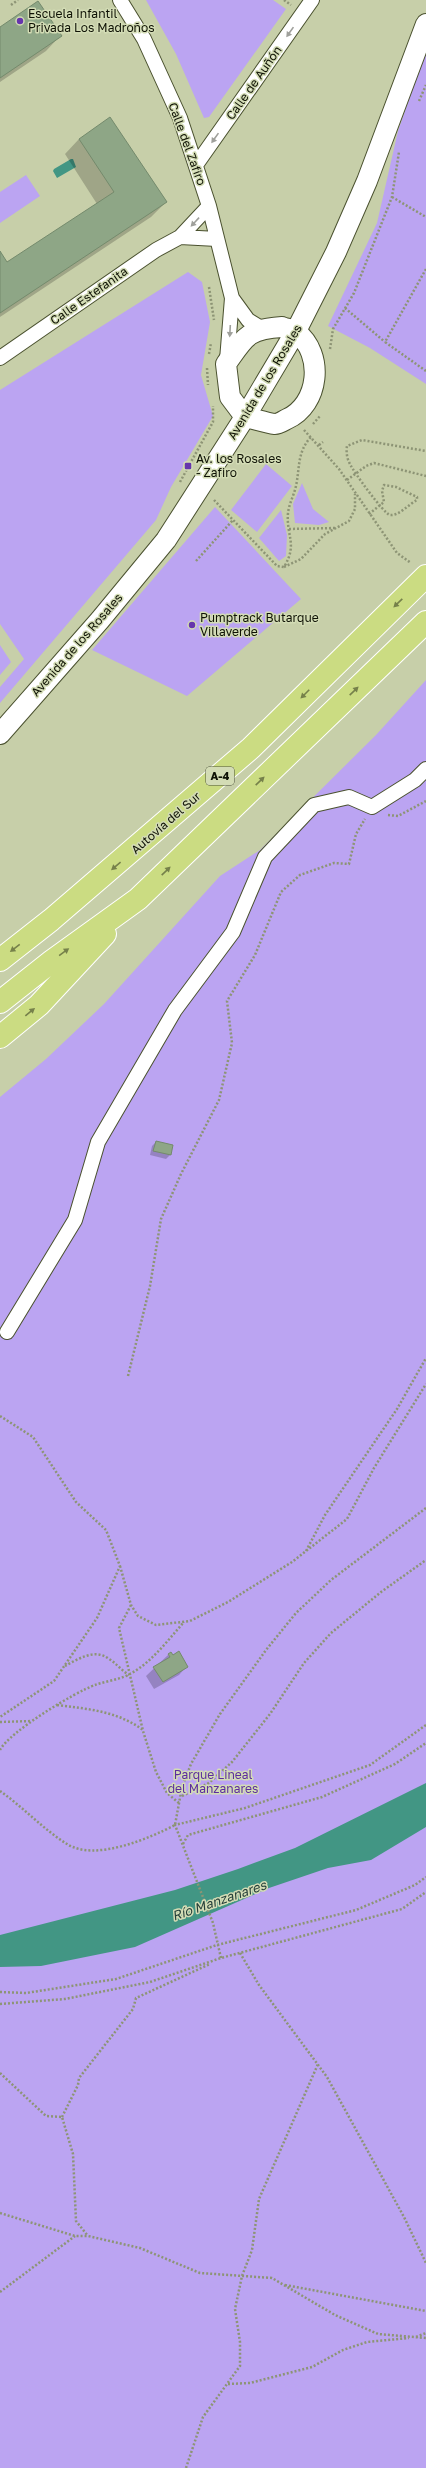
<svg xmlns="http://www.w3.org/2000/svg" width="426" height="2468" viewBox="0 0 426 2468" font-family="'Golos Text',sans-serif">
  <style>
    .green { fill: #bba4f2 }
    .water { fill: #429684 }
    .shadow { fill: #0003 }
    .building { fill: #8ea686; stroke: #748a6c }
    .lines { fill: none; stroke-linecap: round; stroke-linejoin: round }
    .street-casing { stroke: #4a512f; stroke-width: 16 }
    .secondary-casing { stroke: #4a512f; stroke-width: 22 }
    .highway-casing { stroke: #fff; stroke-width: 24 }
    .path { stroke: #8d9475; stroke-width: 2.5; stroke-dasharray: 2 2; stroke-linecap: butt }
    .street { stroke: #fff; stroke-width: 14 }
    .secondary { stroke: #fff; stroke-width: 20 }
    .highway { stroke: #cbdc82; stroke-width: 22 }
    .oneway { fill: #9fa09b }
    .oneway2 { fill: #76814a }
    .poi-dot { fill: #6635ad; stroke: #d3dcb5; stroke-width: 1.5 }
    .labels { text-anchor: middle; stroke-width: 3; stroke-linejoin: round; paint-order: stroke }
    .shield { fill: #d3dcb5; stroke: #4a4f3a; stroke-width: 1 }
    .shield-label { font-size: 11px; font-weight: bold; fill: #0f1205 }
    .poi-label { font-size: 12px; fill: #0f1205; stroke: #d3dcb5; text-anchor: start }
    .street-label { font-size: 12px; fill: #0f1205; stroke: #d3dcb5 }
    .park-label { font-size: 12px; fill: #5c2c9f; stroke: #d3dcb5 }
    .water-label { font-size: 13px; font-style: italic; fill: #243f39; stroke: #d3dcb5 }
  </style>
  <rect width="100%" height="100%" fill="#c7cfa9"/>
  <path class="green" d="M 146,0 L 273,0 L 286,9 L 209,117 L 204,118 L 176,54 Z
    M 426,50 L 426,384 L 370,348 L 328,326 L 377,223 L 398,131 Z
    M 26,175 L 40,196 L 0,223 L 0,192 Z
    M 188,272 L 202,282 L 210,322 L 201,375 L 213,416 L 171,487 L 156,520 L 0,703 L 0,687 L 24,659 L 0,624 L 0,390 Z
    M 266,464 L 292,486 L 257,532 L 231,510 Z
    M 302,483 L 313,509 L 329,522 L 319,525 L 295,523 L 293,504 Z
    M 215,507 L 301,599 L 187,696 L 92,650 Z
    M 281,510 L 287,535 L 286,556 L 279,561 L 259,538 Z
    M 0,645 L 11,662 L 0,675 Z
    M 426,680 L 426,2468 L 0,2468 L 0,1097 L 46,1059 L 104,1004 L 220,876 L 260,850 L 376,735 Z"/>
  <path class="water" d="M 71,159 L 73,159 L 76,167 L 57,178 L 53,171 L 54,169 Z
    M 426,1783 L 426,1827 L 371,1860 L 328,1868 L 269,1888 L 135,1947 L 41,1966 L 0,1967 L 0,1935 L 175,1890 L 238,1869 L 295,1848 Z"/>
  <path class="shadow" d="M 0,28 L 60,36 L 46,51 L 0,82 Z
    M 79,139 L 166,202 L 151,217 L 0,317 L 0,253 L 7,264 L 97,204 L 65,154 Z
    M 156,1142 L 172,1146 L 170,1155 L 166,1159 L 150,1155 L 152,1146 Z
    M 168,1655 L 187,1666 L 179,1675 L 154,1689 L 146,1676 Z"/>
  <path class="building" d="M 38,1 L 62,36 L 0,78 L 0,27 Z
    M 110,117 L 167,202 L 0,313 L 0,251 L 7,262 L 114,192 L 79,139 Z
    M 156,1141 L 173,1145 L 171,1155 L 153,1151 Z
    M 179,1651 L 188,1667 L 163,1682 L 153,1667 L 170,1657 L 168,1654 L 171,1652 L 173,1655 Z"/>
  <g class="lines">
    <g class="street-casing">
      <path id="street" d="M 120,0 L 144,39 L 180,118 L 209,206 L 232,298 L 227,360
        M 196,165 L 312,0
        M 180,237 L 217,239
        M 232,298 L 248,320 L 261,328
        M 0,358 L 156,250 L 180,237 L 209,206
        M 7,1332 L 75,1220 L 98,1142 L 175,1010 L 233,932 L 265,857 L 314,805 L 349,797 L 372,807 L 415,780 L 426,769"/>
    </g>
    <g class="secondary-casing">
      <path id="secondary" d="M 282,327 C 286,329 293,329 296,332 C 325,354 319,405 287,419 C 283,421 279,424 275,424 C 266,423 255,419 245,417 L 230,397 L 226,364 C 245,337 247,329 282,327 Z
        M 0,734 L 100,620 L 166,540 L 245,417 L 296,331 L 336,252 L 367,181 L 426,24"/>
    </g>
    <g class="highway-casing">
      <path id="highway" d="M 0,960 L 51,920 L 251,748 L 426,576
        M 0,1002 L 52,961 L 138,899 L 426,622
        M 0,1037 L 39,1005 L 105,934"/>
    </g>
    <path class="path" d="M 284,0 L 291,5
      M 11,5 L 18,0
      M 419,101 L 426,85
      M 392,197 L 426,217
      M 426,269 L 385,342 L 426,371
      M 209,287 L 214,320
      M 345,308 L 385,342
      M 330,349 L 333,329 L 354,293 L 392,197 L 399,152
      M 209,354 L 211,343
      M 207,368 L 208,385
      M 313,424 L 320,416
      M 304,430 L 339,469 L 397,553 L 411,563
      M 319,445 L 323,442
      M 347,480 L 366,466 L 374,463 L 426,476
      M 180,482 L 213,422 L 213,406
      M 214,500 L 277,566 L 284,567 C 298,544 286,536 288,513 C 289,504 294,495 296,486 C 300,467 297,452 311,437
      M 369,514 L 384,502 L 382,491 L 384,485 L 396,487 L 417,497 L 417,500 C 409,504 399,516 390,515 C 384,514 353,471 350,464 C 347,459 346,452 347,446 L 362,440 L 426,451
      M 289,529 L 335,528
      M 196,561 L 233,520
      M 284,567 L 301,559 L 325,534 L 349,521 L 355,509 L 355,494
      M 388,815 L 398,816 L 426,801
      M 128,1376 L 150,1286 L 161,1219 L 181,1174 L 219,1100 L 232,1043 L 227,1001 L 255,955 L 281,892 L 300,875 L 334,863 L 349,864 L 356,834 L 365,819
      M 0,1416 L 33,1437 L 76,1502 L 106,1530 L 120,1566 L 97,1618 L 54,1681 L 0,1717
      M 306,1551 L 325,1515 L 397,1409 L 426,1358
      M 120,1566 L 131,1605 L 138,1616 L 156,1625 L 190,1621 L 228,1602 L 292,1562 L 347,1519 L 374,1468 L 426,1384
      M 131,1605 L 119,1628 L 143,1731 L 156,1772 L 167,1793 L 180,1804
      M 65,1666 C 78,1659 95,1648 109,1659 C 116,1663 121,1670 129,1675
      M 57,1705 C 88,1709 117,1711 143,1730
      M 0,1722 L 32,1721
      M 0,1750 C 9,1732 75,1692 95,1685 C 106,1681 119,1680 130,1674 C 152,1662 168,1640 184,1622
      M 0,1791 C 23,1807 44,1830 67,1844 C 95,1862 150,1838 175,1825 L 182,1787 L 191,1764 L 220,1714 L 266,1650 L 296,1613 L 331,1580 L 426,1508
      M 182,1796 L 209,1783 L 232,1762 L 270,1714 L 304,1663 L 331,1633 L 381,1592 L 426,1560
      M 183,1844 L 188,1835 L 322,1797 L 395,1764 L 426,1743
      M 240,1953 L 259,1985 L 327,2077 L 404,2217 L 426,2263
      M 221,1958 L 213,1923 L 175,1825 L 245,1808 L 370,1765 L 426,1725
      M 0,1992 L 26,1993 L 116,1979 L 217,1945 L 356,1910 L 415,1885 L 426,1877
      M 0,2004 L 65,1999 L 150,1982 L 221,1958 L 402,1909 L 426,1892
      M 0,2073 L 46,2116 L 62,2117 L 73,2154 L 76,2221 L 88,2236
      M 62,2117 L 78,2085 L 79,2078 L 133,2009 L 136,1998 L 210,1964
      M 0,2213 L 75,2236 L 88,2236 L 140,2248 L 200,2273 L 272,2278 L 335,2315 L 378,2334 L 426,2338
      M 285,2285 L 426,2311
      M 0,2292 L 75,2236
      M 416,2337 L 426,2333
      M 228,2384 L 250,2383 L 312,2367 L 343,2350 L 367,2342 L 409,2338
      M 186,2468 L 203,2417 L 240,2366 L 240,2342 L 235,2309 L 242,2276 L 252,2250 L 259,2199 L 318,2064"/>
    <use href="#street" class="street"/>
    <use href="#secondary" class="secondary"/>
    <use href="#highway" class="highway"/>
  </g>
  <defs><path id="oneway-solid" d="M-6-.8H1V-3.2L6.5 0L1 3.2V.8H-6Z"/></defs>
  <g class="oneway">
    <use href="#oneway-solid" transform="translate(290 32) rotate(125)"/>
    <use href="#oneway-solid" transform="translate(215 138) rotate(125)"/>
    <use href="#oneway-solid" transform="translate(195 222) rotate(133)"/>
    <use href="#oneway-solid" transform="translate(230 331) rotate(93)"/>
  </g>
  <g class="oneway2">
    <use href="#oneway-solid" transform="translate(398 603) rotate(136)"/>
    <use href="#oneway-solid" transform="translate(354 691) rotate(-44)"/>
    <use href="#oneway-solid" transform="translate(305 694) rotate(135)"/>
    <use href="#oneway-solid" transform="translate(260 781) rotate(-44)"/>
    <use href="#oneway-solid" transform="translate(116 866) rotate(140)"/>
    <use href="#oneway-solid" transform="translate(166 871) rotate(-44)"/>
    <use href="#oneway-solid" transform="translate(15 948) rotate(142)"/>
    <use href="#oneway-solid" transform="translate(64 952) rotate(-36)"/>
    <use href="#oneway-solid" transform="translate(30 1012) rotate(-39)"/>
  </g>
  <g class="poi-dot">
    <circle cx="20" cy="21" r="4"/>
    <rect x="184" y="462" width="8" height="8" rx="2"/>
    <circle cx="192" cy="625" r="4"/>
  </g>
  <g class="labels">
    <rect class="shield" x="206" y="767" width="28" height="18" rx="3"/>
    <g class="shield-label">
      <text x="220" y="780">A-4</text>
    </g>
    <g class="poi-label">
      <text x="28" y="18">Escuela Infantil<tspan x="28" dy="14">Privada Los Madroños</tspan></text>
      <text x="196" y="463">Av. los Rosales<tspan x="196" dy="14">- Zafiro</tspan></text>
      <text x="200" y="622">Pumptrack Butarque<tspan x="200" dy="14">Villaverde</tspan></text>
    </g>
    <g class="street-label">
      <text transform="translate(254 83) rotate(-55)" y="4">Calle de Auñón</text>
      <text transform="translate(187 144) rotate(70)" y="4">Calle del Zafiro</text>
      <text transform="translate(89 296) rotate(-35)" y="4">Calle Estefanita</text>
      <text transform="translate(265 382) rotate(-59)" y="4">Avenida de los Rosales</text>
      <text transform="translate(77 645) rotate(-49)" y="4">Avenida de los Rosales</text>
      <text transform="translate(166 823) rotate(-41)" y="4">Autovía del Sur</text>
    </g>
    <g class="park-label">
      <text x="213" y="1779">Parque Lineal<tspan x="213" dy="14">del Manzanares</tspan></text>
    </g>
    <g class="water-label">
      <text transform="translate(219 1900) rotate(-19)" y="5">Río Manzanares</text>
    </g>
  </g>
</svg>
